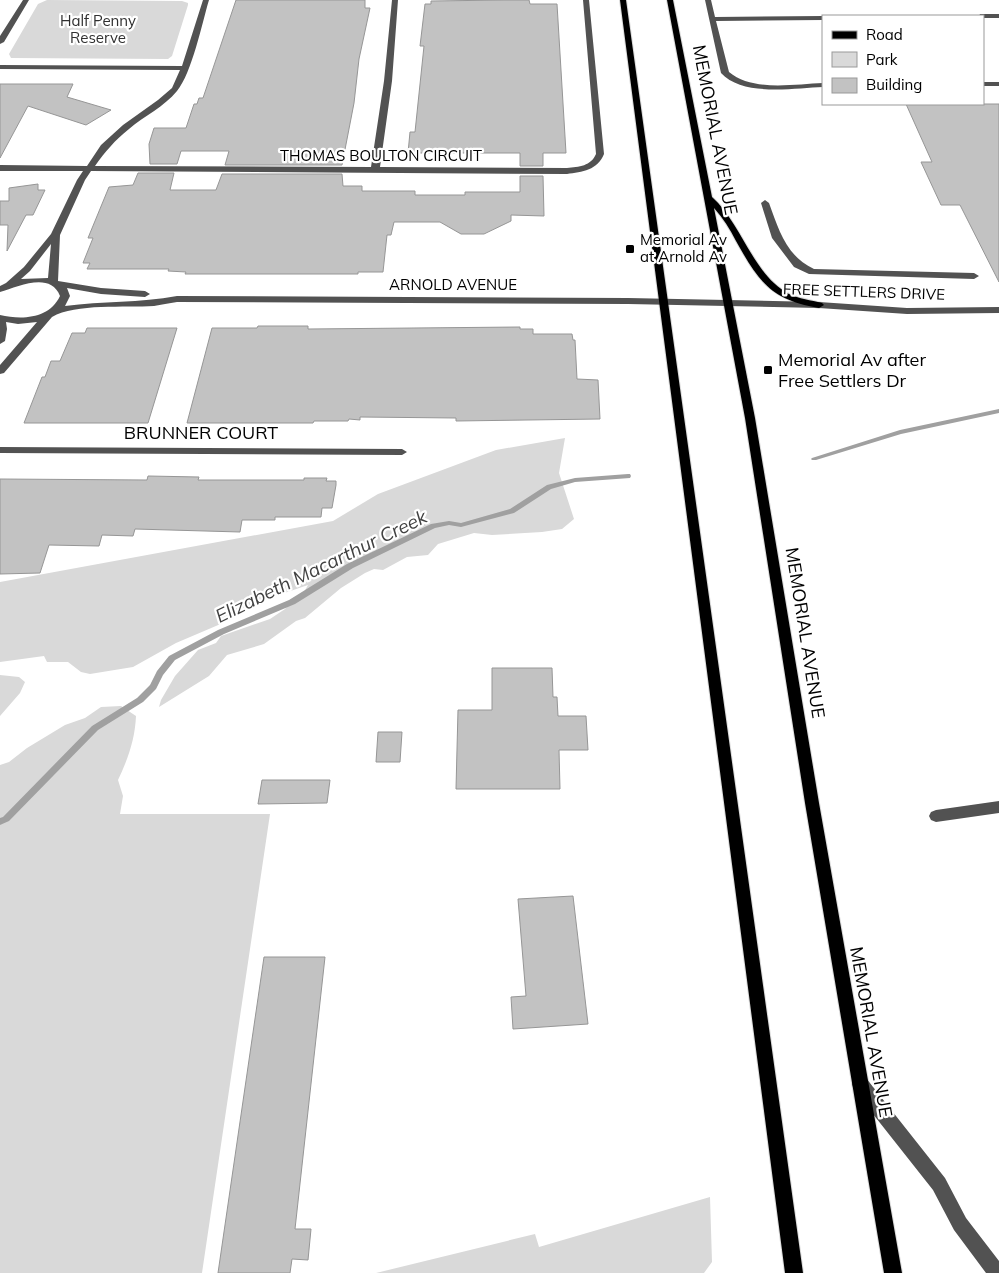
<svg xmlns="http://www.w3.org/2000/svg" width="999" height="1273" viewBox="0 0 999 1273" font-family="Mulish,sans-serif">
  <style>
    .green { fill: #d9d9d9 }
    .lines { fill: none; stroke-linecap: round; stroke-linejoin: round }
    .stream { fill: #a0a0a0; fill-rule: evenodd }
    .building { fill: #c2c2c2; stroke: #969696 }
    .major-casing { stroke: #dbdbdb; stroke-width: 2 }
    .minor { fill: #525252; fill-rule: evenodd }
    .major { fill: #000; fill-rule: evenodd }
    .poi-dot { fill: #000; stroke: #fff; stroke-width: 2 }
    .labels { text-anchor: middle; stroke-width: 4.5; stroke-linejoin: round; paint-order: stroke }
    .far-park-label { font-size: 15px; fill: #303030; stroke: #fff }
    .far-street-label { font-size: 15px; fill: #000; stroke: #fff }
    .far-poi-label { font-size: 15px; fill: #000; stroke: #fff; text-anchor: start }
    .street-label { font-size: 18px; fill: #000; stroke: #fff }
    .poi-label { font-size: 18px; fill: #000; stroke: #fff; text-anchor: start }
    .water-label { font-size: 19px; font-style: italic; fill: #414141; stroke: #fff }
  </style>
  <rect width="100%" height="100%" fill="#fff"/>
  <path class="green" d="M 47,0 L 182,1 L 188,3 L 188,5 L 172,56 L 168,59 L 11,58 L 9,54 L 38,4 Z
    M 565,438 L 559,473 L 574,519 L 562,529 L 542,532 L 492,535 L 474,533 L 438,544 L 428,555 L 407,557 L 383,570 L 374,569 L 365,573 L 341,588 L 305,618 L 296,621 L 264,644 L 227,655 L 209,676 L 159,707 L 161,700 L 175,676 L 198,650 L 216,643 L 221,636 L 270,619 L 285,609 L 293,600 L 304,592 L 308,585 L 264,600 L 230,620 L 176,643 L 133,667 L 90,674 L 81,672 L 68,662 L 47,662 L 44,656 L 0,662 L 0,582 L 333,521 L 378,494 L 496,450 Z
    M 0,675 L 19,677 L 25,682 L 20,693 L 0,716 Z
    M 121,706 L 136,716 C 135,739 128,759 118,780 L 123,796 L 120,814 L 270,814 L 202,1273 L 0,1273 L 0,765 L 9,762 L 27,748 L 65,725 L 85,718 L 101,707 Z
    M 710,1197 L 712,1262 L 704,1273 L 376,1273 L 535,1234 L 539,1247 Z"/>
  <g class="lines">
    <path class="stream" d="M 999,409 L 999,413 L 901,434 L 816,460 L 812,460 L 811,459 L 812,458 L 900,430 Z
      M 628,474 L 630,474 L 631,476 L 630,478 L 575,482 L 551,489 L 514,513 L 461,527 L 449,525 L 435,528 L 353,568 L 295,604 L 224,634 L 175,660 L 163,675 L 156,689 L 143,702 L 98,730 L 9,821 L 0,825 L 0,818 L 3,817 L 92,726 L 137,698 L 150,685 L 157,671 L 169,656 L 218,630 L 289,600 L 347,564 L 431,524 L 449,521 L 461,523 L 510,509 L 547,485 L 575,478 Z"/>
  </g>
  <path class="building" d="M 236,0 L 365,0 L 365,8 L 370,8 L 359,59 L 354,103 L 342,165 L 225,165 L 229,151 L 181,151 L 177,164 L 150,164 L 149,144 L 154,128 L 186,128 L 194,104 L 197,104 L 199,98 L 203,98 Z
    M 504,0 L 529,0 L 530,4 L 557,4 L 566,153 L 543,153 L 543,166 L 520,166 L 520,153 L 408,153 L 410,132 L 415,132 L 424,46 L 420,46 L 425,4 L 431,4 L 431,1 Z
    M 0,84 L 73,84 L 67,97 L 111,110 L 86,125 L 28,106 L 0,158 Z
    M 906,104 L 999,104 L 999,282 L 960,205 L 941,205 L 921,162 L 932,162 Z
    M 138,173 L 174,173 L 170,190 L 216,190 L 222,174 L 342,174 L 343,186 L 362,186 L 362,191 L 415,191 L 415,195 L 465,195 L 465,192 L 520,192 L 520,176 L 543,176 L 544,216 L 511,215 L 511,221 L 484,234 L 461,234 L 440,222 L 394,222 L 391,235 L 387,235 L 383,272 L 358,272 L 358,274 L 185,274 L 186,272 L 168,271 L 169,269 L 87,269 L 90,263 L 83,263 L 93,238 L 88,238 L 109,187 L 133,185 Z
    M 38,184 L 38,190 L 45,190 L 33,215 L 26,215 L 7,251 L 8,225 L 0,225 L 0,201 L 9,201 L 9,188 Z
    M 258,326 L 308,326 L 308,329 L 520,327 L 520,329 L 533,329 L 533,334 L 572,334 L 573,340 L 575,340 L 577,379 L 598,380 L 600,419 L 456,421 L 456,418 L 360,417 L 360,420 L 349,419 L 348,421 L 314,421 L 313,423 L 187,423 L 212,328 L 257,328 Z
    M 87,328 L 177,328 L 148,423 L 24,423 L 42,377 L 45,377 L 51,361 L 60,361 L 72,333 L 85,333 Z
    M 148,476 L 199,477 L 198,480 L 304,480 L 304,478 L 327,478 L 326,481 L 336,481 L 336,485 L 332,508 L 322,508 L 321,517 L 275,517 L 275,520 L 242,520 L 240,532 L 135,529 L 133,536 L 102,535 L 99,546 L 49,545 L 40,573 L 0,574 L 0,479 L 147,480 Z
    M 492,668 L 552,668 L 553,697 L 557,697 L 558,716 L 586,716 L 588,750 L 559,750 L 560,789 L 456,789 L 458,710 L 492,710 Z
    M 378,732 L 402,732 L 400,762 L 376,762 Z
    M 262,780 L 330,780 L 327,803 L 258,804 Z
    M 573,896 L 588,1024 L 513,1029 L 511,997 L 526,996 L 518,899 Z
    M 264,957 L 325,957 L 295,1229 L 311,1229 L 308,1260 L 292,1259 L 290,1273 L 218,1273 Z"/>
  <g class="lines">
    <g class="major-casing">
      <path id="major" d="M 620,0 L 626,0 L 803,1273 L 785,1273 Z
        M 667,0 L 673,0 L 712,197 C 742,224 753,275 789,294 C 799,299 811,300 822,303 L 824,305 L 819,308 C 771,300 759,282 736,241 C 730,229 723,218 714,208 L 755,418 L 819,803 L 902,1273 L 884,1273 L 805,803 L 745,418 Z"/>
    </g>
    <path class="minor" d="M 23,0 L 29,0 L 4,42 L 0,44 L 0,36 Z
      M 203,0 L 209,0 C 202,23 192,73 177,91 C 164,107 144,116 129,129 C 115,140 105,152 95,166 L 371,167 L 384,81 L 392,0 L 398,0 L 392,81 L 380,167 L 567,168 C 579,167 591,166 596,154 L 583,0 L 589,0 L 604,154 C 598,170 582,172 567,174 L 91,171 L 85,180 L 60,235 L 58,281 L 101,288 L 145,291 L 150,294 L 145,297 L 101,294 L 67,288 L 70,296 L 65,306 C 102,301 140,303 177,296 L 628,298 L 819,302 L 907,308 L 999,307 L 999,313 L 907,314 L 819,308 L 628,304 L 177,302 C 169,303 161,305 154,306 C 125,308 76,303 52,317 L 4,373 L 0,374 L 0,365 L 37,322 L 18,324 L 6,322 L 7,329 L 5,341 L 0,344 L 0,315 C 22,320 49,319 60,296 C 50,271 18,287 0,292 L 0,286 L 6,283 L 24,267 L 51,234 L 77,180 L 83,171 L 0,171 L 0,165 L 87,166 L 101,145 L 123,125 L 158,100 L 172,88 L 180,70 L 0,69 L 0,65 L 182,66 ZM 51,244 L 48,278 L 21,279 L 30,271 Z
      M 705,0 L 711,0 L 715,17 L 823,16 L 825,16 L 823,16 L 823,20 L 716,21 L 729,72 C 753,92 794,84 823,83 L 823,87 C 794,88 743,97 721,73 Z
      M 980,14 L 999,14 L 999,18 L 983,18 L 979,16 Z
      M 983,82 L 999,82 L 999,86 L 983,86 Z
      M 765,200 L 769,203 C 779,230 786,256 814,269 L 974,273 L 979,276 L 974,279 L 809,274 L 794,267 L 772,238 L 761,203 Z
      M 0,447 L 402,449 L 407,452 L 402,455 L 0,453 Z
      M 999,801 L 999,813 L 936,822 L 931,820 L 929,816 L 931,812 L 936,810 Z
      M 860,1076 L 866,1078 L 945,1178 L 966,1218 L 999,1261 L 999,1273 L 986,1273 L 954,1230 L 933,1190 L 854,1090 L 852,1084 L 854,1078 Z"/>
    <use href="#major" class="major"/>
  </g>
  <g class="poi-dot">
    <rect x="625" y="244" width="10" height="10" rx="2.5"/>
    <rect x="763" y="365" width="10" height="10" rx="2.5"/>
  </g>
  <g class="labels">
    <g class="far-park-label">
      <text x="98" y="26">Half Penny<tspan x="98" dy="17">Reserve</tspan></text>
    </g>
    <g class="far-street-label">
      <text x="381" y="161">THOMAS BOULTON CIRCUIT</text>
      <text x="453" y="290">ARNOLD AVENUE</text>
      <text transform="translate(864 292) rotate(2)" y="5">FREE SETTLERS DRIVE</text>
    </g>
    <g class="far-poi-label">
      <text x="640" y="245">Memorial Av<tspan x="640" dy="17">at Arnold Av</tspan></text>
    </g>
    <g class="street-label">
      <text transform="translate(715 130) rotate(79)" y="6">MEMORIAL AVENUE</text>
      <text x="201" y="439">BRUNNER COURT</text>
      <text transform="translate(805 633) rotate(81)" y="6">MEMORIAL AVENUE</text>
      <text transform="translate(871 1032) rotate(80)" y="6">MEMORIAL AVENUE</text>
    </g>
    <g class="poi-label">
      <text x="778" y="366">Memorial Av after<tspan x="778" dy="21">Free Settlers Dr</tspan></text>
    </g>
    <g class="water-label">
      <text transform="translate(321 566) rotate(-26)" y="7">Elizabeth Macarthur Creek</text>
    </g>
  </g>
  <rect x="822" y="15" width="162" height="90" fill="#ffffff" stroke="#999999"/>
  <rect x="832" y="31" width="25" height="8" fill="#000000" stroke="#999999"/>
  <text x="866" y="40" font-size="15" fill="#000000">Road</text>
  <rect x="832" y="52" width="25" height="15" fill="#d9d9d9" stroke="#999999"/>
  <text x="866" y="65" font-size="15" fill="#000000">Park</text>
  <rect x="832" y="78" width="25" height="15" fill="#c2c2c2" stroke="#999999"/>
  <text x="866" y="90" font-size="15" fill="#000000">Building</text>
</svg>
